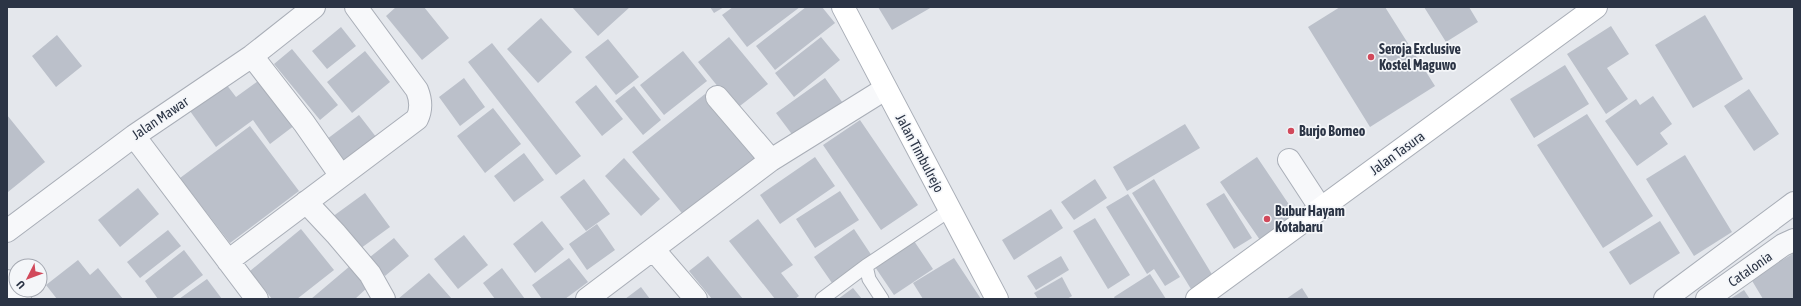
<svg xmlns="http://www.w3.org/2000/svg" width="1801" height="306" viewBox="0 0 1801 306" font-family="'Asap Condensed',sans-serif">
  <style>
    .building { fill: #bbc0ca }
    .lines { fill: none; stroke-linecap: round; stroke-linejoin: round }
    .lane-casing { stroke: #a9aeb7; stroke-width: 15 }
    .street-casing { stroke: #a9aeb7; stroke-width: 24 }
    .secondary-casing { stroke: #a9aeb7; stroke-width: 24 }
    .lane { stroke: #f7f8fa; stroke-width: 13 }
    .street { stroke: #f7f8fa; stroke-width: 22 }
    .secondary { stroke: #fff; stroke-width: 22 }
    .poi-dot { fill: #d1495b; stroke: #f4f6f9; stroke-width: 1.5 }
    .labels { text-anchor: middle; stroke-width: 3.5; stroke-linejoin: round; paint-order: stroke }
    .poi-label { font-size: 14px; font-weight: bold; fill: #2b3445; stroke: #f4f6f9; text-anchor: start }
    .street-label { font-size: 14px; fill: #2b3445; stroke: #f4f6f9 }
  </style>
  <rect width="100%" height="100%" fill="#e4e7ec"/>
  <path class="building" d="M 396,7 L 424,7 L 449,38 L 422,60 L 386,16 Z
    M 572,7 L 630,7 L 598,36 Z
    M 710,7 L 724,7 L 714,13 Z
    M 733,7 L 800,7 L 747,47 L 722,15 Z
    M 806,7 L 822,7 L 835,23 L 775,70 L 756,46 Z
    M 878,7 L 932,7 L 892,30 Z
    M 1340,7 L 1385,7 L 1435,86 L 1370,127 L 1308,27 Z
    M 1424,7 L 1469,7 L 1478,22 L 1446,42 Z
    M 1705,15 L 1743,79 L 1693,108 L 1655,45 Z
    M 541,18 L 572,52 L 538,83 L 507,49 Z
    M 1611,26 L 1629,54 L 1607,68 L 1628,99 L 1606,114 L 1567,54 Z
    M 341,27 L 356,46 L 327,69 L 312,51 Z
    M 57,35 L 82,66 L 56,87 L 32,56 Z
    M 729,37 L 768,84 L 736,109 L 698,62 Z
    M 821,37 L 840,60 L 794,97 L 775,73 Z
    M 608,39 L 639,77 L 616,95 L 585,57 Z
    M 492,43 L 581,156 L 556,175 L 468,62 Z
    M 292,49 L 338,105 L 320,120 L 274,64 Z
    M 365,51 L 390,82 L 352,113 L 327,82 Z
    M 683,51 L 707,81 L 664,115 L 640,85 Z
    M 1565,65 L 1589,104 L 1534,138 L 1510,99 Z
    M 265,76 L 299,122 L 270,144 L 253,120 L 216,147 L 190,111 L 226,84 L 236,97 Z
    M 464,78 L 485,107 L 460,126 L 439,97 Z
    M 825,78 L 845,106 L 797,141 L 776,113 Z
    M 596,85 L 623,119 L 602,136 L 575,102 Z
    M 634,86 L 661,120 L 643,135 L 615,101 Z
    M 1749,89 L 1779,134 L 1754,151 L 1724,106 Z
    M 705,94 L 757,159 L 685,217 L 632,152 Z
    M 1653,96 L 1672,124 L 1660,133 L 1668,144 L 1637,166 L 1605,121 L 1636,99 L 1640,105 Z
    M 493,108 L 521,144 L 485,173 L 457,136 Z
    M 1587,114 L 1653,216 L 1603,248 L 1537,145 Z
    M 7,115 L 45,162 L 8,192 L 7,191 Z
    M 359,115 L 380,142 L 347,166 L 327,139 Z
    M 860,120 L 918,205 L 881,230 L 823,145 Z
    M 1185,124 L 1200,148 L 1127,191 L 1113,167 Z
    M 250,126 L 299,191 L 230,243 L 180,178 Z
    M 524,153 L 544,180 L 514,202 L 494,176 Z
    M 1685,155 L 1732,232 L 1694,256 L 1646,179 Z
    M 815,157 L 835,186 L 780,224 L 760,195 Z
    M 1257,157 L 1296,215 L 1260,240 L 1220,182 Z
    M 624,158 L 660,199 L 641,216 L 605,176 Z
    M 584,179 L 610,214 L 586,231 L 560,197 Z
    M 1095,179 L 1107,198 L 1074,220 L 1061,202 Z
    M 1154,179 L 1213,276 L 1191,289 L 1132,193 Z
    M 138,188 L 159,214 L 120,247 L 98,220 Z
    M 840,191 L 859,220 L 815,248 L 796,219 Z
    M 365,193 L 390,227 L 357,251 L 332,217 Z
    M 1224,193 L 1252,238 L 1234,249 L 1206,204 Z
    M 1128,194 L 1180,277 L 1165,286 L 1154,269 L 1147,274 L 1106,207 Z
    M 1051,209 L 1063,228 L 1014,260 L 1002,240 Z
    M 1095,218 L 1130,275 L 1108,289 L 1073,231 Z
    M 758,219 L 793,265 L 781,273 L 799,296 L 795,299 L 775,299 L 729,241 Z
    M 542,221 L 564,249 L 535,273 L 513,244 Z
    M 1660,221 L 1680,253 L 1630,285 L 1609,252 Z
    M 597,224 L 615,250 L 587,270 L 569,244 Z
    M 301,229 L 334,270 L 297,299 L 272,299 L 250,271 Z
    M 854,229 L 872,256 L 832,283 L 814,257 Z
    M 168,230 L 181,246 L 140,278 L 127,262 Z
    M 464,235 L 488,265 L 458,289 L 434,259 Z
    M 394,238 L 409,256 L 385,276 L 370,257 Z
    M 912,238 L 933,269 L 894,295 L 873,264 Z
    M 184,250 L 203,275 L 171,299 L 158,299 L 145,281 Z
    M 1794,253 L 1794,299 L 1763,299 L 1751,279 Z
    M 708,256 L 743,299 L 712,299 L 689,271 Z
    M 1061,256 L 1069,270 L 1036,290 L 1027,276 Z
    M 569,258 L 588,282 L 565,299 L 542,299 L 532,285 Z
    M 954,258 L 981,299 L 923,299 L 913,283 Z
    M 78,260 L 90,275 L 98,268 L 123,299 L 57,299 L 46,285 Z
    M 350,266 L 368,287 L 355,299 L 311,299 Z
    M 502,268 L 525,299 L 495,299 L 483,283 Z
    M 429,273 L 452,299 L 398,299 Z
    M 1150,274 L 1166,299 L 1115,299 L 1114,297 Z
    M 1062,277 L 1072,296 L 1067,299 L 1038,299 L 1034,293 Z
    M 207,279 L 222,299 L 179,299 Z
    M 641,287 L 650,299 L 625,299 Z
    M 853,288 L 862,299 L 838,299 Z
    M 1302,288 L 1309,299 L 1286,299 Z
    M 1744,290 L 1750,299 L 1730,299 Z"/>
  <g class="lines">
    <g class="lane-casing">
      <path id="lane" d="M 866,266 L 950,210
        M 822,299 L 866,266 L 869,279 L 882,299"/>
    </g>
    <g class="street-casing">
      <path id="street" d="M 252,56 L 304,123 L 341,176
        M 717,97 L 771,160
        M 134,136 L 257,299
        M 1289,160 L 1321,209
        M 306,202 L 336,234 L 370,274 L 384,299
        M 7,231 L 134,136 L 252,56 L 314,7
        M 653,249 L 696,299
        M 228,261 L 417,119 C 422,109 421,100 417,90 L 356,7
        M 7,281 L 20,299
        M 587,299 L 771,160 L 885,89
        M 1665,299 L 1794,203
        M 1707,299 L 1783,245 L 1794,240"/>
    </g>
    <g class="secondary-casing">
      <path id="secondary" d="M 843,7 L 997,299
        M 1197,299 L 1596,7"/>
    </g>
    <use href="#lane" class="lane"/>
    <use href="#street" class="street"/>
    <use href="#secondary" class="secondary"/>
  </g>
  <g class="poi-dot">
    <circle cx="1371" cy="57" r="4"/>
    <circle cx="1291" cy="131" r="4"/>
    <circle cx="1267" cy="219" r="4"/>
  </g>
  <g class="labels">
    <g class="poi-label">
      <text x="1379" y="54">Seroja Exclusive<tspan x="1379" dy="16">Kostel Maguwo</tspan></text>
      <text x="1299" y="136">Burjo Borneo</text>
      <text x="1275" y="216">Bubur Hayam<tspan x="1275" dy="16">Kotabaru</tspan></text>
    </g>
    <g class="street-label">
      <text transform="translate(160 118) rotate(-34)" y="5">Jalan Mawar</text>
      <text transform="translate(920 153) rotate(62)" y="5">Jalan Timbulrejo</text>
      <text transform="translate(1397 153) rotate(-36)" y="5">Jalan Tasura</text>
      <text transform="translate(1750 269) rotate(-35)" y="5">Catalonia</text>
    </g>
  </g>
  <rect width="1801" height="306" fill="none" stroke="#2b3445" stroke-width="16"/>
  <g transform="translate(28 278) rotate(228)"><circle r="19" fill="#f4f6f9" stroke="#a4a8b1"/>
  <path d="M0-3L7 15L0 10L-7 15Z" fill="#d1495b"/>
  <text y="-6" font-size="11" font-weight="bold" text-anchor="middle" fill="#2b3445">U</text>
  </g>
</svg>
